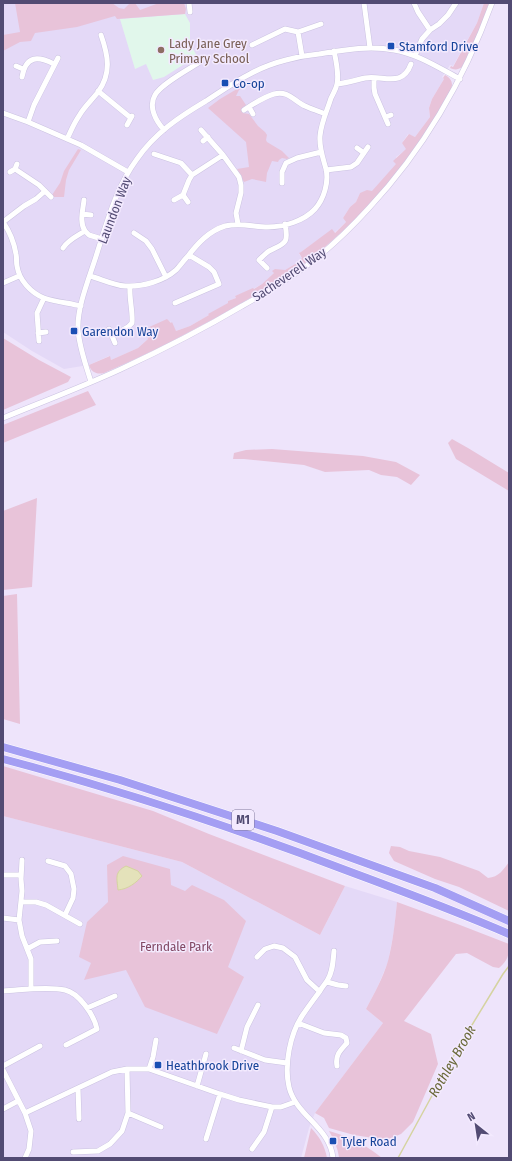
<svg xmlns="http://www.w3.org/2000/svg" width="512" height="1161" viewBox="0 0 512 1161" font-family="'Fira Sans Condensed',sans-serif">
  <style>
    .residential { fill: #e4d9f7 }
    .education { fill: #e1f7eb }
    .green { fill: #e8c3d9 }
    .water { fill: #e4e2ba; stroke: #d5d3a0 }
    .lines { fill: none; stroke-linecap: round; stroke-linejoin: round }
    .stream { stroke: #d5d3a0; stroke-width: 1.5 }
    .minor-casing { stroke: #cbc3e1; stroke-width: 6 }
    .highway-casing { stroke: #fff; stroke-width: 9 }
    .minor { stroke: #fff; stroke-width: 5 }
    .highway { stroke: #a49ef3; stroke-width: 8 }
    .transit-dot { fill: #1a4fb4; stroke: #f3eafe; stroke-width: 1.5 }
    .education-dot { fill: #8d6e63; stroke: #f3eafe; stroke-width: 1.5 }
    .labels { text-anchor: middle; stroke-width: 3; stroke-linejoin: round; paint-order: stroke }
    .shield { fill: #f3eafe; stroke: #827b9d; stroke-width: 1 }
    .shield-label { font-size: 12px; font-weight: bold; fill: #524b73 }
    .education-label { font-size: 13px; fill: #785e54; stroke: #f3eafe; text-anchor: start }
    .transit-label { font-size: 13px; fill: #164399; stroke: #f3eafe; text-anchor: start }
    .street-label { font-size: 13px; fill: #524b73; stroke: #f3eafe }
    .park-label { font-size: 13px; fill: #834965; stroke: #f3eafe }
    .water-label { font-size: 14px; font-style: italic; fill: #6a6939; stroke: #f3eafe }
  </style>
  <rect width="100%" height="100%" fill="#eee4fb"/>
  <path class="residential" d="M 3,3 L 484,3 L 477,23 L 453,66 L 450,65 L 442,77 L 444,79 L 432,99 L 429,108 L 430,117 L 415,137 L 408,134 L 402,143 L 407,149 L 396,157 L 397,164 L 372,192 L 360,193 L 356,202 L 350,207 L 343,218 L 346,222 L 334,233 L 332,230 L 301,252 L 299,254 L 302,258 L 297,263 L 285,270 L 274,273 L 262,284 L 253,289 L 235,296 L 236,298 L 228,301 L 229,303 L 209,314 L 209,315 L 190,326 L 176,331 L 170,321 L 146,331 L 148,339 L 138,348 L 111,360 L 109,356 L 89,365 L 64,369 L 32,351 L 3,332 Z
    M 3,816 L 182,862 L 320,935 L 345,886 L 397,902 L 394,931 L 388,962 L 378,986 L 366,1009 L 383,1023 L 315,1113 L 309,1128 L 301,1158 L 3,1158 Z"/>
  <path class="education" d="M 185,14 L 190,23 L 190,44 L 197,56 L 164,77 L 153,80 L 146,64 L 135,69 L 120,19 Z"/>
  <path class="green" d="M 15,3 L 112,3 L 119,8 L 124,9 L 130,3 L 135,3 L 140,10 L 159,3 L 184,3 L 186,9 L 185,14 L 117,19 L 115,16 L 77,27 L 35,33 L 31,41 L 20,42 L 3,51 L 3,35 L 20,32 Z
    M 484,3 L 489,3 C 483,20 477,37 469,53 C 467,57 465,63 462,67 C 458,70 454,70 450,68 L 451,66 L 453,67 L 477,23 Z
    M 445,75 C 449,77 452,80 452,85 C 452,91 439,111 435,117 C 404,167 365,214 319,252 C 293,274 263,291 233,308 C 191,332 148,354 104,373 C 97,375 91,372 89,365 L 110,356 L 111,360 L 138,348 L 148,339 L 146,331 L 147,328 L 167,319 L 171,323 L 172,322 L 176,331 L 190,326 L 209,315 L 208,314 L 228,303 L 228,301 L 236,298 L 235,296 L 253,288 L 254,289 L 262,284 L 274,273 L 272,271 L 275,269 L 285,270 L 297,263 L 302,258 L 299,253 L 301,252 L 332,229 L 335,233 L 346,222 L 343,218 L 350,207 L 356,202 L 360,193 L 367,190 L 372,191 L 396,164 L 393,161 L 406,149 L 402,143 L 409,134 L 415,137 L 430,117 L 429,108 L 432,99 L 444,79 L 443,78 Z
    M 242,86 L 243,87 L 239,90 L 236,96 L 240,96 L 246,105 L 241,109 L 243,113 L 249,114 L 258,126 L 265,132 L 267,135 L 266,140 L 267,142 L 282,151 L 289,158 L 287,159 L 282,158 L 279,160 L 278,162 L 272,161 L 267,173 L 266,182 L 252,179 L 244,182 L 237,169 L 249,167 L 246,142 L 208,108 L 220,99 Z
    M 78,149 L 81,150 L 69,170 L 66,180 L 64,197 L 53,197 L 52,195 L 60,183 L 64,171 Z
    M 3,338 L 39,360 L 71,377 L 68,382 L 3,410 Z
    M 88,391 L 96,405 L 3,443 L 3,425 Z
    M 452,439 L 468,448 L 509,473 L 509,491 L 456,459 L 448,443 Z
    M 272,449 L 363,456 L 396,462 L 420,475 L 411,485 L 397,477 L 381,475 L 369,470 L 325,472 L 304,465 L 244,459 L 233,459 L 234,453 L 246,450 Z
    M 37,498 L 32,587 L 3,590 L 3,511 Z
    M 17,594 L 20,724 L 3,719 L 3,596 Z
    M 3,766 L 153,811 L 209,834 L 345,886 L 320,935 L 182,862 L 3,816 Z
    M 391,846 L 400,847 L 409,851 L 440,857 L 479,871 L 488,878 C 499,877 503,870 509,862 L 509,911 L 459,887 L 435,879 L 394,861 L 389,853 Z
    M 123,856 L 170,869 L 171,885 L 185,891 L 192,885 L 224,900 L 246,921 L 228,967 L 244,977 L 217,1034 L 145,1007 L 126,970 L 84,980 L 91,963 L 79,957 L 87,922 L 108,902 L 107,865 Z
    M 397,902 L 460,925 L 509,944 C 509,956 508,960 499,968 L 493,967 L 467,953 L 456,954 L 404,1021 L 431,1034 L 438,1064 L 413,1122 L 401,1134 L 386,1140 L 354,1135 L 329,1128 L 324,1118 L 315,1113 L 383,1023 L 366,1009 C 374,994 383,978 388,961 C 393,942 395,922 397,902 Z
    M 311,1128 C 319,1136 325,1146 327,1158 L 304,1158 Z
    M 329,1131 C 352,1138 363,1143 382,1158 L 339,1158 C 338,1148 334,1140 329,1131 Z"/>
  <path class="water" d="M 126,866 L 138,871 L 142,876 C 136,883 128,889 118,890 C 117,878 114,872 126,866 Z"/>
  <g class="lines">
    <path class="stream" d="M 398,1158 L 458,1048 L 503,974 L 509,966"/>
    <g class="minor-casing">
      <path id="minor" d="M 189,3 L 190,12
        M 364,3 L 370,48
        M 414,3 L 418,12 L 430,30
        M 298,32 L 321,24
        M 252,45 L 285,29 L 298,32 L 302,56
        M 415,56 L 422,39 L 430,30 L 439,24 L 448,15 L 456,3
        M 16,66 L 23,69
        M 22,77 C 26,55 38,56 54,64
        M 374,78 L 374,88 L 375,94 L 388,124
        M 337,84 C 347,83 356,80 365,78 C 384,75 402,88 411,64
        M 98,91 L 131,118
        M 249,107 L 253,114
        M 244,110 C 253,104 264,97 274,94 C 288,90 294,101 305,106 C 311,109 319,111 325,114
        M 3,113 L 28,122 L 81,145 L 128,172
        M 386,117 L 391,115
        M 28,122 L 34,105 L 58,58
        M 127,125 L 132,116
        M 164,130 C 156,121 148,107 155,95 C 161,84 189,69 200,62
        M 201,130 L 223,155
        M 67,139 C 71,131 74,123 79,116 C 84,107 92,100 98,92 C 112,73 108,55 101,35
        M 203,141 L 208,137
        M 357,148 L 364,153
        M 154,154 L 181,163 L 192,175
        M 15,169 L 39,185 L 51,197
        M 326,170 L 351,167 L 357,163 L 368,147
        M 10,172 L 15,169 L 17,164
        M 282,183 L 282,172 L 286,163 L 297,158 L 321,152
        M 183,195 L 188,202
        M 84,200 C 83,210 79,222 85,231
        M 174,200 L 183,195 L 189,180 L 192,175 L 223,155 L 239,177 L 241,185 L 241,193 L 236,213 L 238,224
        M 82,214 L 91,215
        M 3,222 C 10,232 14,242 16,254 C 17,258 16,262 17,266 C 19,280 31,293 44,298 C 56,302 69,303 81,306
        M 3,222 L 24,206 L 36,199 L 45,191
        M 134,233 L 146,241 L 152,249 L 166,277
        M 63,248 C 68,240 77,236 85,231 L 89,235 L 102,239
        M 267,268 L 259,260 C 262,257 266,253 269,251 C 285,243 289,244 285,224
        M 90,276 C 101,279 113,285 125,286 C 142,287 164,281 176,270 C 180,266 184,260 188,256 C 198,243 209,231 225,226 C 242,222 252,227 268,227 C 284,227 304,221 315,209 C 324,199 329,182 326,169 C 323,158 319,148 320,136 C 321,123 327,111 331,98 C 333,94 336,89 337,84 C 339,75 336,60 334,51
        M 3,283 L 19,276
        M 175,303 L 219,284 L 214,272 L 209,267 L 189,255
        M 109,329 L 115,343
        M 38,333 L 46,332
        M 112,336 L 128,327 L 132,323 C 133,311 129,299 130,286
        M 39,341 L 37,313 L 44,298
        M 91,382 C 86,365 79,347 78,329 C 77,305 91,274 98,250 C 108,219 117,186 137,159 C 155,133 179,117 206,101 C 220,92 234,82 250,74 C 261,68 274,63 286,60 C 297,57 308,55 319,54 C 343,50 369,45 394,50 C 418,54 439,68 460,79
        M 3,418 C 42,402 82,387 121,369 C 162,350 203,329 242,306 C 264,294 285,281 305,267 C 328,250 349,230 369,208 C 425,148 464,80 492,3
        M 22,860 L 21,879 L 22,891 L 19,920 L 22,936 L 31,959 L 31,989
        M 48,861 L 65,866 L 71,874 L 74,889 L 73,898 L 65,915
        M 3,875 L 21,875
        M 22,902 L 36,902 L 46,905 L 80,924
        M 3,918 L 19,920
        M 27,949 L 40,942 L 57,941
        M 257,957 L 265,949 L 274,946 L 283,948 L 295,957 L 307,980 L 319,991
        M 327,982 L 338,985 L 346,986
        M 3,991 C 22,990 47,986 65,990 C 79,993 94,1015 97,1029 L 66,1045
        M 87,1008 L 115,996
        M 298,1023 L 324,1033 L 341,1035 L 346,1038 L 347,1043 C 340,1051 335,1055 337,1066
        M 234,1048 L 265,1060 L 287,1063
        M 241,1051 L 247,1027 L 258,1005
        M 3,1066 L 40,1046
        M 149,1069 L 153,1057 L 156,1040
        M 3,1070 L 25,1113 L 31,1131 L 29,1149 L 25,1158
        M 197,1086 L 206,1054
        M 78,1088 L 79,1119
        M 3,1109 L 18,1101
        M 25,1113 L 112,1072 L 127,1069 L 149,1069 L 220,1094 L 239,1100 L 272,1107 L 281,1107 L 295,1102
        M 128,1113 L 161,1127
        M 206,1139 L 220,1094
        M 252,1149 L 264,1132 L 272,1107
        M 73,1152 L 98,1151 L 110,1144 L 122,1131 L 128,1113 L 127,1069
        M 333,1158 C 330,1127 296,1116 289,1087 C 284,1065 290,1034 302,1016 C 308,1007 314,999 320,991 C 322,987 325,984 327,981 C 333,972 333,961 334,951"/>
    </g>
    <g class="highway-casing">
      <path id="highway" d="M 3,747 L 120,780 L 277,831 L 435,888 L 509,921
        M 3,759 C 120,790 235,828 348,871 C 402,891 456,911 509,934"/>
    </g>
    <use href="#minor" class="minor"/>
    <use href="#highway" class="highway"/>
  </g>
  <g class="transit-dot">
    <rect x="387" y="42" width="8" height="8" rx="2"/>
    <rect x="221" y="79" width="8" height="8" rx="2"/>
    <rect x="70" y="327" width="8" height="8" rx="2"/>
    <rect x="154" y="1061" width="8" height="8" rx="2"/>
    <rect x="329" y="1137" width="8" height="8" rx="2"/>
  </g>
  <circle class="education-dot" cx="161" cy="50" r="4"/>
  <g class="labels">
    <rect class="shield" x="232" y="810" width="22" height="20" rx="3"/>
    <g class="shield-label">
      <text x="243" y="824">M1</text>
    </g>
    <g class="education-label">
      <text x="169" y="48">Lady Jane Grey<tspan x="169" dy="15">Primary School</tspan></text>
    </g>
    <g class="transit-label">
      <text x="399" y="51">Stamford Drive</text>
      <text x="233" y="88">Co-op</text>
      <text x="82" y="336">Garendon Way</text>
      <text x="166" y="1070">Heathbrook Drive</text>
      <text x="341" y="1146">Tyler Road</text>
    </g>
    <g class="street-label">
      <text transform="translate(114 210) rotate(-69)" y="5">Laundon Way</text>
      <text transform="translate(289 274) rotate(-34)" y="5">Sacheverell Way</text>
    </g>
    <g class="park-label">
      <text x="176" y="951">Ferndale Park</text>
    </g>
    <g class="water-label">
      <text transform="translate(452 1061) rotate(-60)" y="5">Rothley Brook</text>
    </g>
  </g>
  <rect width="512" height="1161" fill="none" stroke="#524b73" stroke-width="8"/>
  <g transform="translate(476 1125) rotate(330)" stroke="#f3eafe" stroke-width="3" paint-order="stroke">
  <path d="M0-3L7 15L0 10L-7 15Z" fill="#524b73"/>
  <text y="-6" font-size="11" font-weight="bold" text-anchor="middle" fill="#524b73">N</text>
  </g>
</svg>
